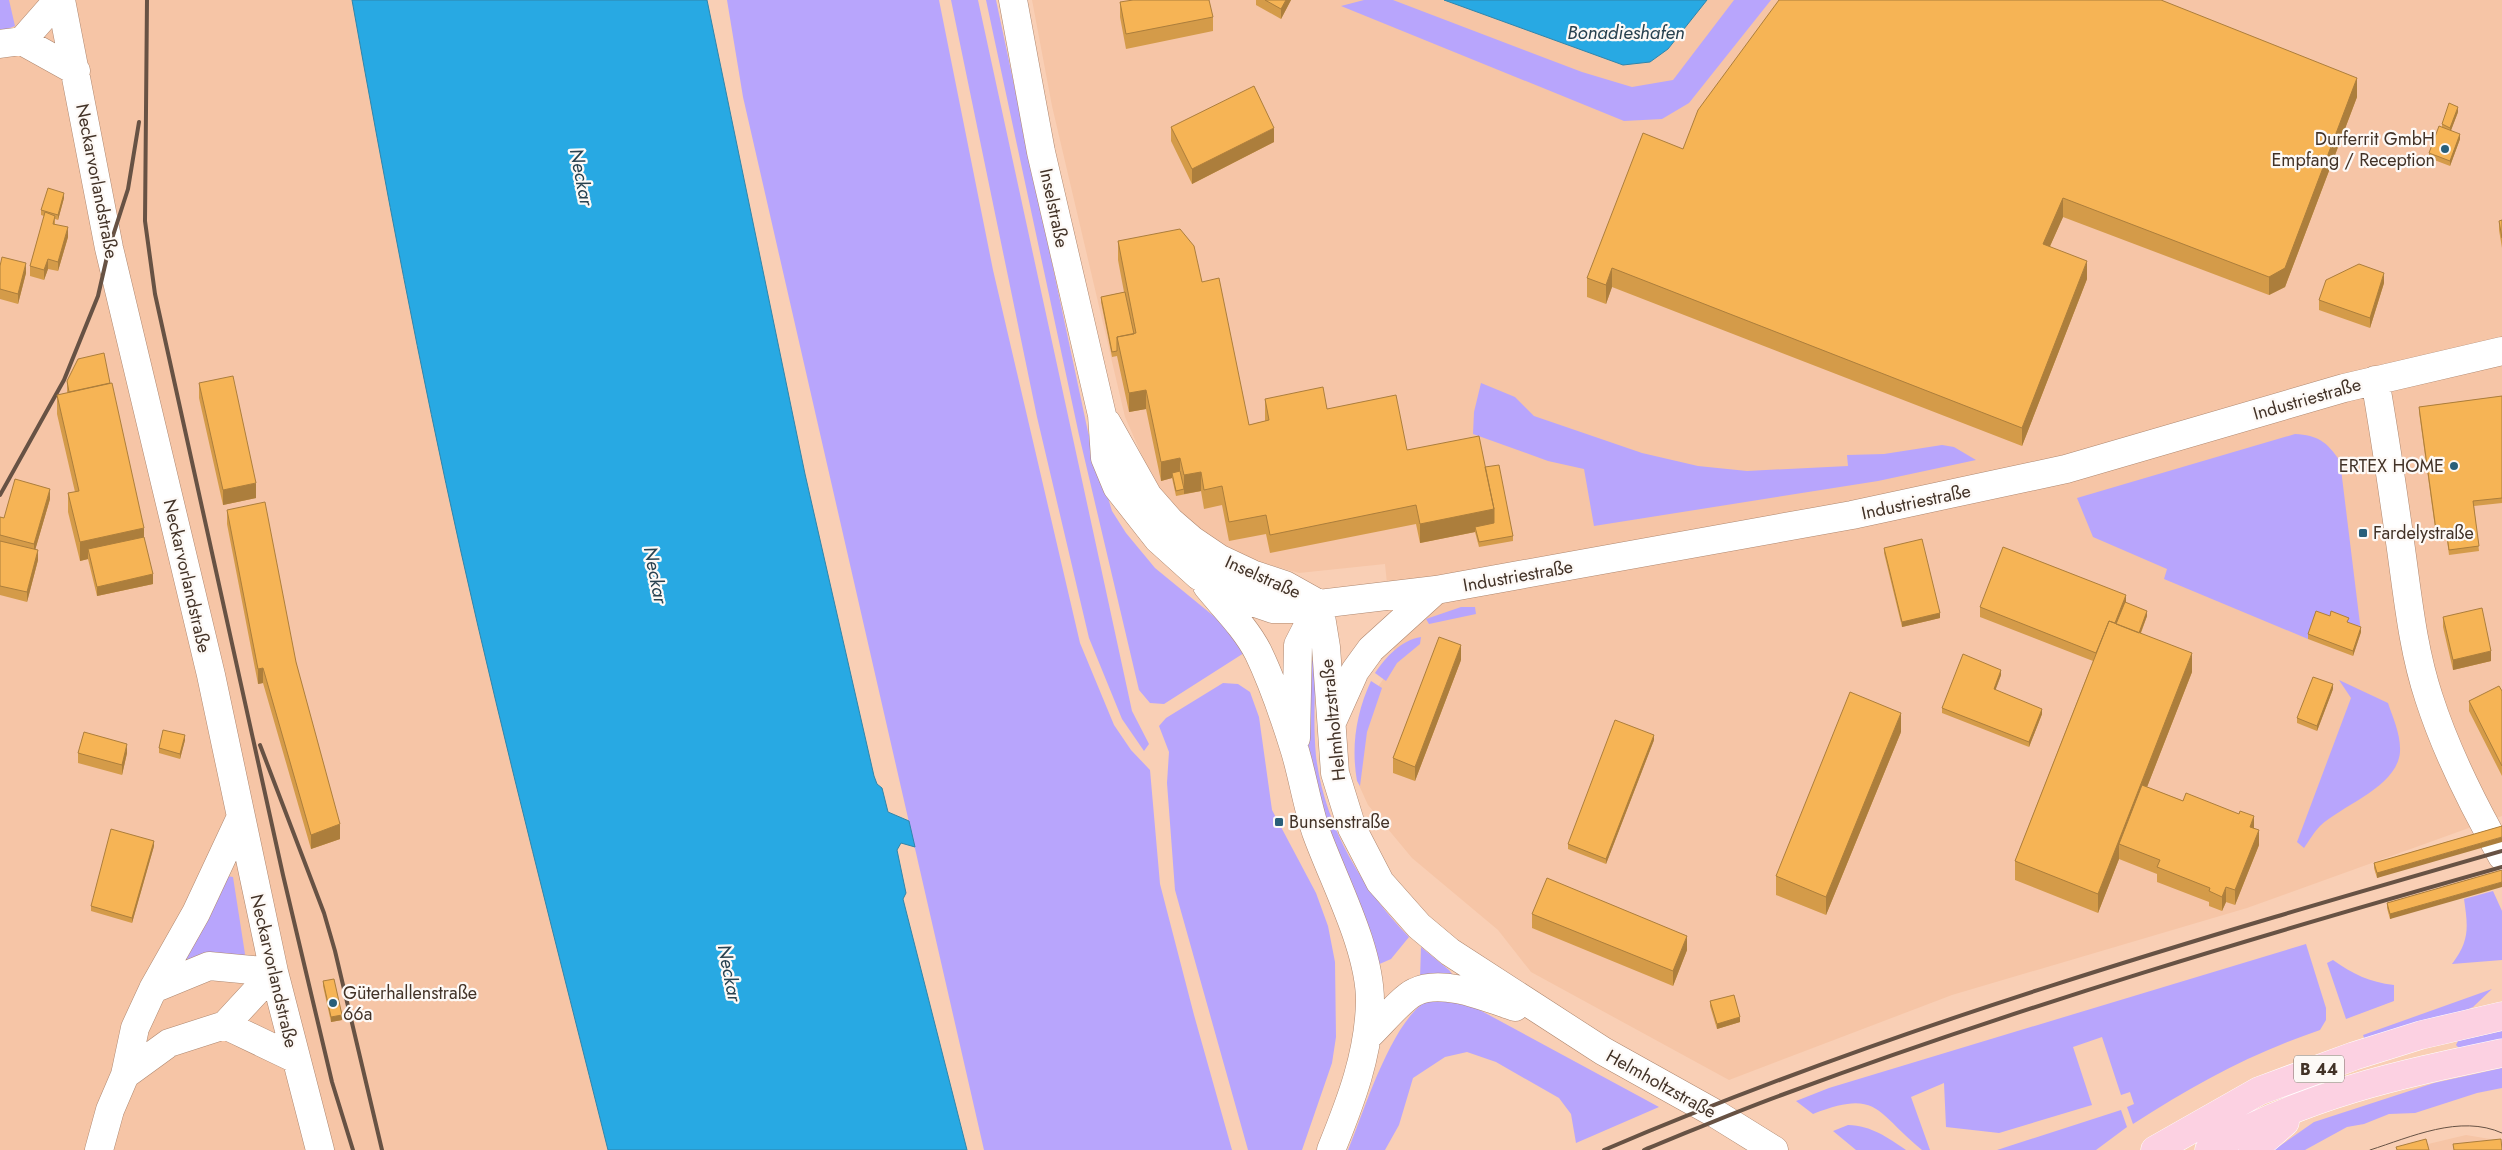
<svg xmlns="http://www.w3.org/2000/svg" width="2502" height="1150" viewBox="0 0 2502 1150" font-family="Jost,sans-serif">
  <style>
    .built { fill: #f6c5a6 }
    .green { fill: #b8a5fc }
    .water { fill: #28a9e3; stroke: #3085ab }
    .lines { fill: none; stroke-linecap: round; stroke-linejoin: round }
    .minor-casing { stroke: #ae876f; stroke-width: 29 }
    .major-casing { stroke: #fff; stroke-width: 29 }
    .minor { stroke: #fff; stroke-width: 28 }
    .major { stroke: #fcd1e2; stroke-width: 28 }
    .tram { stroke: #675244; stroke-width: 1 }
    .rail { stroke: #675244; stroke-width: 4 }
    .wall { fill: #d49b49 }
    .shaded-wall { fill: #ac7e3c }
    .building { fill: #f6b455; stroke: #ac7e3c }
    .poi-dot { fill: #295f7a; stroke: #fdf9f6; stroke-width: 2 }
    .labels { text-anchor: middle; stroke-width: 4.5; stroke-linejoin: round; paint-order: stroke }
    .shield { fill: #fdf9f6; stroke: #7a6e65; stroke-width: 1 }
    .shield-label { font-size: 16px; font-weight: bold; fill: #423227 }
    .poi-label { font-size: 18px; fill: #423227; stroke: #fdf9f6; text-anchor: start }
    .street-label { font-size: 18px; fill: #423227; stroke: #fdf9f6 }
    .water-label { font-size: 19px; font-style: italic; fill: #28414f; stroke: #fdf9f6 }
  </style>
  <rect width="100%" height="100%" fill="#f9cfb5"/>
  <path class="built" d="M 0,0 L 352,0 L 385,181 L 517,787 L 608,1150 L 0,1150 Z
    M 1032,0 L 1444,0 L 1623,65 L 1650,62 L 1668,49 L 1707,0 L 2502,0 L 2502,816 L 2247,908 L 1952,995 L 1729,1080 L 1531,972 L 1498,930 L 1412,858 L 1368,805 L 1358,783 L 1371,697 L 1395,662 L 1385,564 L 1299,573 L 1256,561 L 1212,540 L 1181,514 L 1152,478 L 1125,417 L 1052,106 Z
    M 2466,1135 L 2496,1140 L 2502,1143 L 2502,1150 L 2403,1150 Z"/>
  <path class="green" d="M 0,0 L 9,0 L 15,26 L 0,32 Z
    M 727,0 L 939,0 L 993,270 L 1080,643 L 1114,725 L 1131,750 L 1150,770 L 1160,884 L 1194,1015 L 1232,1150 L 984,1150 L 743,97 Z
    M 951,0 L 978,0 L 1132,711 L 1149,744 L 1144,751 L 1122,719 L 1089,638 L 1037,417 Z
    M 986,0 L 996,0 L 1088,432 L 1112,511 L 1126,533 L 1155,568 L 1227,627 L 1244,653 L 1164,704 L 1150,703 L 1139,690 L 1079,435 Z
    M 1364,0 L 1393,0 L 1582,72 L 1632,87 L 1673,80 L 1734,0 L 1771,0 L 1689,103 L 1662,119 L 1624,121 L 1341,6 Z
    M 1481,383 L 1515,397 L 1534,416 L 1642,453 L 1698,466 L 1747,471 L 1848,466 L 1847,455 L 1884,454 L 1942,445 L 1954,447 L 1976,460 L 1878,481 L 1594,526 L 1584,469 L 1548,461 L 1473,434 L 1474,412 Z
    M 2295,434 C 2318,435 2327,442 2340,461 L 2361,632 L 2316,616 L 2308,639 L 2164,579 L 2167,569 L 2093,537 L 2077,498 Z
    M 1461,607 L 1475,607 L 1476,614 L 1429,624 L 1426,619 Z
    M 1421,637 L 1420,644 L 1397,663 L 1386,681 L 1375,673 C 1386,657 1401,640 1421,637 Z
    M 1307,660 L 1316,661 C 1315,692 1313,725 1316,756 C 1324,824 1362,889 1409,937 L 1391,959 L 1375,966 L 1305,759 Z
    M 2339,680 L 2388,703 C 2393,718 2401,735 2400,752 C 2397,787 2344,804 2320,826 C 2314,832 2309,841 2304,848 L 2297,842 L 2351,698 Z
    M 1371,681 L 1382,688 L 1367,732 L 1360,786 L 1357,781 C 1351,747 1356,713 1371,681 Z
    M 1223,683 L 1238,684 L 1250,692 L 1259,717 L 1272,810 L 1316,893 L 1328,926 L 1335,962 L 1336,1037 L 1332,1063 L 1302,1150 L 1248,1150 L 1175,890 L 1167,783 L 1169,752 L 1159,726 L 1166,718 Z
    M 227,876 L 233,877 L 245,954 L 243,958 L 181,965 Z
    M 2493,891 L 2502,911 L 2502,960 L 2452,964 C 2470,940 2468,927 2464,899 Z
    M 2306,944 L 2326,1008 L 2326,1020 L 2320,1030 C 2250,1054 2195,1084 2133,1124 L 2127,1107 L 2134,1104 L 2130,1092 L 2121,1095 L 2102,1037 L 2073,1047 L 2092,1105 L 1999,1133 L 1946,1127 L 1944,1083 L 1911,1097 L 1930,1150 L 1922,1150 C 1876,1113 1879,1088 1813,1114 L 1796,1101 L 1829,1088 Z
    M 1421,947 L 1449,970 L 1452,974 L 1452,977 L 1420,979 Z
    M 2333,960 C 2353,974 2369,982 2394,985 L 2394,1001 L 2346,1019 L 2327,963 Z
    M 2492,989 L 2473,1007 L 2459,1013 L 2365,1040 L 2363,1035 Z
    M 1444,997 L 1476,1008 L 1659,1107 L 1576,1143 L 1571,1114 L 1559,1098 L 1496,1062 L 1467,1052 L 1445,1057 L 1413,1078 L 1399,1125 L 1385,1150 L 1348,1150 C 1364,1112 1392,1018 1429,1000 C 1433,998 1439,998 1444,997 Z
    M 2502,1031 L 2502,1040 L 2459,1048 L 2456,1045 L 2458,1041 Z
    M 2502,1068 L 2502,1088 L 2477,1093 L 2415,1113 L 2389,1114 L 2364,1124 L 2347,1127 L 2305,1150 L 2274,1150 L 2314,1122 L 2434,1083 Z
    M 2121,1110 L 2127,1127 L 2096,1150 L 1997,1150 Z
    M 1848,1125 C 1872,1126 1887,1137 1906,1150 L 1856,1150 L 1833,1131 Z"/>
  <path class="water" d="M 352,0 L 707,0 L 805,474 L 874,776 L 877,784 L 882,788 L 888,812 L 909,821 L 915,847 L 901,843 L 897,850 L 906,893 L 903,899 L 967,1150 L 608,1150 C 558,951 506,752 461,552 C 420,369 385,184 352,0 Z
    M 1444,0 L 1707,0 L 1668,49 L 1650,62 L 1623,65 Z"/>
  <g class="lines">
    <g class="minor-casing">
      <path id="minor" d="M 61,0 L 109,248 L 211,675 L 274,972 L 320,1150
        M 1013,0 L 1041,152 L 1102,415 L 1105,458 L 1117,487 L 1158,539 L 1199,576 L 1218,586 L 1241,598 L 1273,609 L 1295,609 L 1319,604 L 1436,590 L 1852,515 L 2066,469 L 2344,388 L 2502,351
        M 22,41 L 58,0
        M 0,44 L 22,41 L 76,71
        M 2375,380 C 2385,436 2393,492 2401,549 C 2408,599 2413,650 2429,698 C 2447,754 2473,805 2502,856
        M 1107,423 L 1148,496 L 1170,521 L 1192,540 L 1220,559 L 1252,574 L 1285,585 L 1319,604
        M 1207,586 C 1224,607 1245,627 1258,652 C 1271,679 1286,722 1295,751 C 1303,778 1307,805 1316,832 C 1334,882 1370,948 1370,1001 C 1369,1054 1351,1101 1331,1150
        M 1319,604 L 1326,647 L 1335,773 L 1352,828 L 1380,882 L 1419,926 L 1450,952 L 1603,1051 L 1716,1114 L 1774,1150
        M 1333,720 L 1355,671 L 1371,649 L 1436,590
        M 1296,738 L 1298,645 L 1319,604
        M 153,989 L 209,966 L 274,972
        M 225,1025 L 294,1058
        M 1368,1036 C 1380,1025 1402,998 1415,992 C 1442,978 1488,998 1515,1007
        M 125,1075 L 169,1043 L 225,1025 L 274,972
        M 99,1150 L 110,1110 L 125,1075 L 135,1028 L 153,989 L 196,913 L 240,819"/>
    </g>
    <g class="major-casing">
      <path id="major" d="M 2155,1150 L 2259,1091 L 2354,1056 L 2421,1035 L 2502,1016
        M 2209,1150 C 2303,1095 2397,1075 2502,1053
        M 2253,1150 L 2285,1122"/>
    </g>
    <use href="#minor" class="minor"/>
    <use href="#major" class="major"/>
    <path class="tram" d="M 2370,1150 C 2411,1137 2460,1114 2502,1133"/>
    <path class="rail" d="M 147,0 L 145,221 L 155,294 L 283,875 L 332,1082 L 353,1150
      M 0,495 L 64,380 L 98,296 L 109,248 L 128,189 L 139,122
      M 260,745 L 324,913 L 335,951 L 382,1150
      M 1604,1150 C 1895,1026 2199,938 2502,851
      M 1644,1150 C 1691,1131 1739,1110 1787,1093 C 2022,1006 2262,935 2502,867"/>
  </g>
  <path class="wall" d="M 1256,0 L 1291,0 L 1281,19 L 1256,5 Z
    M 1120,2 L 1213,17 L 1213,31 L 1126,49 L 1120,17 Z
    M 2357,97 L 2285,287 L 2269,295 L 2063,217 L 2050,246 L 2087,279 L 2022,446 L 1612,287 L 1606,304 L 1587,297 L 1587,278 L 1683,149 Z
    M 2458,112 L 2451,130 L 2460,139 L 2450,166 L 2429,158 L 2429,153 L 2442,127 L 2442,124 Z
    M 1171,127 L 1274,142 L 1192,184 L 1171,141 Z
    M 64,198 L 58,220 L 55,219 L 55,224 L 68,237 L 58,271 L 48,269 L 44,280 L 30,276 L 30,266 L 44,216 L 41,215 L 41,210 Z
    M 2502,220 L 2502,248 L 2499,230 L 2499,221 Z
    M 1118,241 L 1202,282 L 1249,425 L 1265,421 L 1265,399 L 1327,409 L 1407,450 L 1485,467 L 1513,536 L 1513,541 L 1479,547 L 1475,532 L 1420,543 L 1416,524 L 1270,553 L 1266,534 L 1229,541 L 1222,505 L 1204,509 L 1201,491 L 1176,496 L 1172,478 L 1161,481 L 1146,409 L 1129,412 L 1117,356 L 1112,357 L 1101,302 L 1101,297 L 1124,292 L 1118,260 Z
    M 0,266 L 26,273 L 18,304 L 0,299 Z
    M 2384,283 L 2370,328 L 2319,310 L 2319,300 Z
    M 67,381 L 110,383 L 144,537 L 153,584 L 97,596 L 88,559 L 80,561 L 68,512 L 68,493 L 75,492 L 57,414 L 57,395 L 67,393 Z
    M 199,383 L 256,498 L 223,505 L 199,398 Z
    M 2502,396 L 2502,503 L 2474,506 L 2479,551 L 2449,555 L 2446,533 L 2436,535 L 2419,412 L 2419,407 Z
    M 50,499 L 35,550 L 38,560 L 27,602 L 0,595 L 0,517 L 4,518 Z
    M 227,510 L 296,662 L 340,839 L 311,849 L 263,683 L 258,684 L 227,524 Z
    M 1884,548 L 1940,618 L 1902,627 L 1884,553 Z
    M 2126,603 L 2147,616 L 2141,633 L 2192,672 L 2147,787 L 2254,828 L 2259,845 L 2235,905 L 2226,902 L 2222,911 L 2209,906 L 2209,902 L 2157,882 L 2157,874 L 2119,859 L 2098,913 L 2015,880 L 2015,861 L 2093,661 L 1980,617 L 1980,607 Z
    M 2443,617 L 2491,661 L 2453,670 L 2443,627 Z
    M 2349,623 L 2361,632 L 2353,656 L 2308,639 L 2308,634 Z
    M 1461,660 L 1415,781 L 1393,773 L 1393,758 Z
    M 2001,675 L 1995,690 L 2042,714 L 2029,747 L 1942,713 L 1942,708 Z
    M 2333,689 L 2317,731 L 2297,723 L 2297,718 Z
    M 2502,691 L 2502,776 L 2469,711 L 2469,701 Z
    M 1901,732 L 1826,915 L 1776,895 L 1776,876 Z
    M 185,740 L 180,759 L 159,753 L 159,748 Z
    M 1654,740 L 1606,864 L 1568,849 L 1568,844 Z
    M 78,753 L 127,753 L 122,775 L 78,763 Z
    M 2502,826 L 2377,878 L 2374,868 L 2374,863 Z
    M 154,846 L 132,923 L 91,911 L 91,906 Z
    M 2502,870 L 2390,919 L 2387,908 L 2387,903 Z
    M 1532,914 L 1687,950 L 1673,986 L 1532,928 Z
    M 323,981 L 342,1020 L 331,1022 L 323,986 Z
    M 1710,1001 L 1740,1022 L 1717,1029 L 1710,1006 Z"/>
  <path class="shaded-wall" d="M 1286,0 L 1291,0 L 1281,19 L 1281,9 Z
    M 2357,78 L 2357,97 L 2285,287 L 2269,295 L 2269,277 Z
    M 2458,107 L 2458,112 L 2450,133 L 2450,128 Z
    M 1274,128 L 1274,142 L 1192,184 L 1192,169 Z
    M 2460,134 L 2460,139 L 2450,166 L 2450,161 Z
    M 64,193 L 64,198 L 58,220 L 58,215 Z
    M 2063,198 L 2063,217 L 2043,262 L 2043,244 Z
    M 68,227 L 68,237 L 58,271 L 58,262 Z
    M 48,259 L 48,269 L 44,280 L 44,270 Z
    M 2087,261 L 2087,279 L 2022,446 L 2022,428 Z
    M 26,263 L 26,273 L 18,304 L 18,294 Z
    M 1612,268 L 1612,287 L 1606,304 L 1606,285 Z
    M 2384,273 L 2384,283 L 2370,328 L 2370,318 Z
    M 1146,390 L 1146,409 L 1129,412 L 1129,393 Z
    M 1180,458 L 1180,476 L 1172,473 L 1172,478 L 1161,481 L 1161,462 Z
    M 1201,472 L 1201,491 L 1184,494 L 1184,475 Z
    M 256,483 L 256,498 L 223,505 L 223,490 Z
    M 50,489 L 50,499 L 34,554 L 34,544 Z
    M 1494,509 L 1494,528 L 1475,527 L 1475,532 L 1420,543 L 1420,524 Z
    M 144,528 L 144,547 L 88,549 L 88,559 L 80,561 L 80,542 Z
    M 38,550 L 38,560 L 27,602 L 27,592 Z
    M 153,574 L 153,584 L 97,596 L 97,587 Z
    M 2126,595 L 2126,605 L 2113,637 L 2112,631 Z
    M 2147,611 L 2147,616 L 2134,650 L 2134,645 Z
    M 1940,613 L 1940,618 L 1902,627 L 1902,622 Z
    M 2361,627 L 2361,632 L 2353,656 L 2353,651 Z
    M 1461,645 L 1461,660 L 1415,781 L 1415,767 Z
    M 2491,651 L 2491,661 L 2453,670 L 2453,660 Z
    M 2192,653 L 2192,672 L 2124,846 L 2119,844 L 2119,859 L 2098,913 L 2098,894 Z
    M 263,668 L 263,683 L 258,684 L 258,669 Z
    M 2001,670 L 2001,675 L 1994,694 L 1994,689 Z
    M 2333,684 L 2333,689 L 2317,731 L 2317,726 Z
    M 2042,709 L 2042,714 L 2029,747 L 2029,742 Z
    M 1901,713 L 1901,732 L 1826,915 L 1826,897 Z
    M 185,735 L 185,740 L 180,759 L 180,754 Z
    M 1654,735 L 1654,740 L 1606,864 L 1606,859 Z
    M 127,744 L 127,753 L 122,775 L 122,765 Z
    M 2254,816 L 2254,831 L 2250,827 Z
    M 340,824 L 340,839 L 311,849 L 311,835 Z
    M 2259,830 L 2259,845 L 2235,905 L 2235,890 Z
    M 2502,837 L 2502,842 L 2377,878 L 2377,873 Z
    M 154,841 L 154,846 L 132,923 L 132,918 Z
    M 2502,882 L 2502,887 L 2390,919 L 2390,914 Z
    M 2226,887 L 2226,902 L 2222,911 L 2222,897 Z
    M 1687,936 L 1687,950 L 1673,986 L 1673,971 Z
    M 342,1015 L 342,1020 L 331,1022 L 331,1017 Z
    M 1740,1017 L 1740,1022 L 1717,1029 L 1717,1024 Z"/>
  <path class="building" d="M 1133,0 L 1209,0 L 1213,17 L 1126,34 L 1120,2 Z
    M 1265,0 L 1286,0 L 1281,9 Z
    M 1779,0 L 2161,0 L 2357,78 L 2285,268 L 2269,277 L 2063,198 L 2043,244 L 2087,261 L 2022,428 L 1612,268 L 1606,285 L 1587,278 L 1643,133 L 1683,149 L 1698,110 Z
    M 1254,86 L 1274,128 L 1192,169 L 1171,127 Z
    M 2449,103 L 2458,107 L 2450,128 L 2442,124 Z
    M 2439,126 L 2460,134 L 2450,161 L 2429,153 Z
    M 48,188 L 64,193 L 58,215 L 41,210 Z
    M 45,212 L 55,216 L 53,224 L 68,227 L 58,262 L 48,259 L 44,270 L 30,266 Z
    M 2502,220 L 2502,238 L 2499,221 Z
    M 1180,229 L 1194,246 L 1202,282 L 1219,278 L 1249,425 L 1269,420 L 1265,399 L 1323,387 L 1327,409 L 1396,395 L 1407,450 L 1479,436 L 1494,509 L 1420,524 L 1416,505 L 1270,535 L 1266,515 L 1229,522 L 1222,486 L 1204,490 L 1201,472 L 1184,475 L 1180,458 L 1161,462 L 1146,390 L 1129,393 L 1117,337 L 1136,333 L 1118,241 Z
    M 2,257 L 26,263 L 18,294 L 0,289 L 0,266 Z
    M 2359,264 L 2384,273 L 2370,318 L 2319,300 L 2326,280 Z
    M 1125,292 L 1134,334 L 1117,337 L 1117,351 L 1112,352 L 1101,297 Z
    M 104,353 L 110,383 L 69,392 L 67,381 L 78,359 Z
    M 233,376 L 256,483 L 223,490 L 199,383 Z
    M 112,383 L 144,528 L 80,542 L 68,493 L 79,491 L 57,395 Z
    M 2502,396 L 2502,498 L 2473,501 L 2479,546 L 2449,550 L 2446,528 L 2436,530 L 2419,407 Z
    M 1499,465 L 1513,536 L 1479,542 L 1475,527 L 1494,523 L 1494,509 L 1485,467 Z
    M 1180,471 L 1184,489 L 1176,491 L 1172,473 Z
    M 15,479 L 50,489 L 34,544 L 0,535 L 0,517 L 4,518 Z
    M 265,502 L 296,662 L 340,824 L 311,835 L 263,668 L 258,669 L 227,510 Z
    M 144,537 L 153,574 L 97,587 L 88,549 Z
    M 1922,539 L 1940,613 L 1902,622 L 1884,548 Z
    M 0,541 L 38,550 L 27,592 L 0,586 Z
    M 2003,547 L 2126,595 L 2115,623 L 2109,621 L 2096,653 L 1980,607 Z
    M 2125,602 L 2147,611 L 2139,633 L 2116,624 Z
    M 2482,608 L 2491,651 L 2453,660 L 2443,617 Z
    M 2316,611 L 2330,616 L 2331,611 L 2349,618 L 2347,622 L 2361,627 L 2353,651 L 2308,634 Z
    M 2109,621 L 2192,653 L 2098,894 L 2015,861 Z
    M 1439,637 L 1461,645 L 1415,767 L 1393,758 Z
    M 1963,654 L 2001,670 L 1994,689 L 2042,709 L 2029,742 L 1942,708 Z
    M 2313,677 L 2333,684 L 2317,726 L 2297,718 Z
    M 2499,686 L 2502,691 L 2502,766 L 2469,701 Z
    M 1850,692 L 1901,713 L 1826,897 L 1776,876 Z
    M 1615,720 L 1654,735 L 1606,859 L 1568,844 Z
    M 163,730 L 185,735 L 180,754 L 159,748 Z
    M 84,732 L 127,744 L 122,765 L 78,753 Z
    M 2142,785 L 2183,801 L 2186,793 L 2239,814 L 2240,811 L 2254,816 L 2250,827 L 2259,830 L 2235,890 L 2226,887 L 2222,897 L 2209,891 L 2210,888 L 2157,867 L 2160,860 L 2119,844 Z
    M 2502,826 L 2502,837 L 2377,873 L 2374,863 Z
    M 111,829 L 154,841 L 132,918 L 91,906 Z
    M 2502,870 L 2502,882 L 2390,914 L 2387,903 Z
    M 1547,878 L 1687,936 L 1673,971 L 1532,914 Z
    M 334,979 L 342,1015 L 331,1017 L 323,981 Z
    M 1734,995 L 1740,1017 L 1717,1024 L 1710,1001 Z
    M 2426,1139 L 2429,1150 L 2397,1150 L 2396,1147 Z
    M 2501,1139 L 2502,1150 L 2454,1150 L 2453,1144 Z"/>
  <g class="poi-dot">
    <circle cx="2445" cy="149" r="5"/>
    <circle cx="2454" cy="466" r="5"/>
    <rect x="2358" y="528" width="10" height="10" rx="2.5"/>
    <rect x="1274" y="817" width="10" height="10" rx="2.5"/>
    <circle cx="333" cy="1003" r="5"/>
  </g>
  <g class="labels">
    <rect class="shield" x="2294" y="1055.5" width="50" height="27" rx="4"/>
    <g class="shield-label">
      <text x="2319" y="1075">B 44</text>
    </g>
    <g class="poi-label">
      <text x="2435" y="145" text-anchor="end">Durferrit GmbH<tspan x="2435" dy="21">Empfang / Reception</tspan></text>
      <text x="2444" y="472" text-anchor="end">ERTEX HOME</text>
      <text x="2373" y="539">Fardelystraße</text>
      <text x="1289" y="828">Bunsenstraße</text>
      <text x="343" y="999">Güterhallenstraße<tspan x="343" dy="21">66a</tspan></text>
    </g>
    <g class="street-label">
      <text transform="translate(97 181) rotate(79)" y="6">Neckarvorlandstraße</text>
      <text transform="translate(1054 208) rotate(78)" y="6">Inselstraße</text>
      <text transform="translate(2307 399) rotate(-16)" y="6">Industriestraße</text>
      <text transform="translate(1916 502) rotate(-12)" y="6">Industriestraße</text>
      <text transform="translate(187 576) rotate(77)" y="6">Neckarvorlandstraße</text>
      <text transform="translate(1518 576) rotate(-10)" y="6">Industriestraße</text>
      <text transform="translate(1263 577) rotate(24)" y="6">Inselstraße</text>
      <text transform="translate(1333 720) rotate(-96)" y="6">Helmholtzstraße</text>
      <text transform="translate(274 971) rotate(77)" y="6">Neckarvorlandstraße</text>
      <text transform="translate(1661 1084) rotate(29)" y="6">Helmholtzstraße</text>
    </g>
    <g class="water-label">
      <text x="1626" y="39">Bonadieshafen</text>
      <text transform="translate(582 177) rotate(79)" y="7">Neckar</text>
      <text transform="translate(656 575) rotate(79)" y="7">Neckar</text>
      <text transform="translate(730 973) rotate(79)" y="7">Neckar</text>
    </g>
  </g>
</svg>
